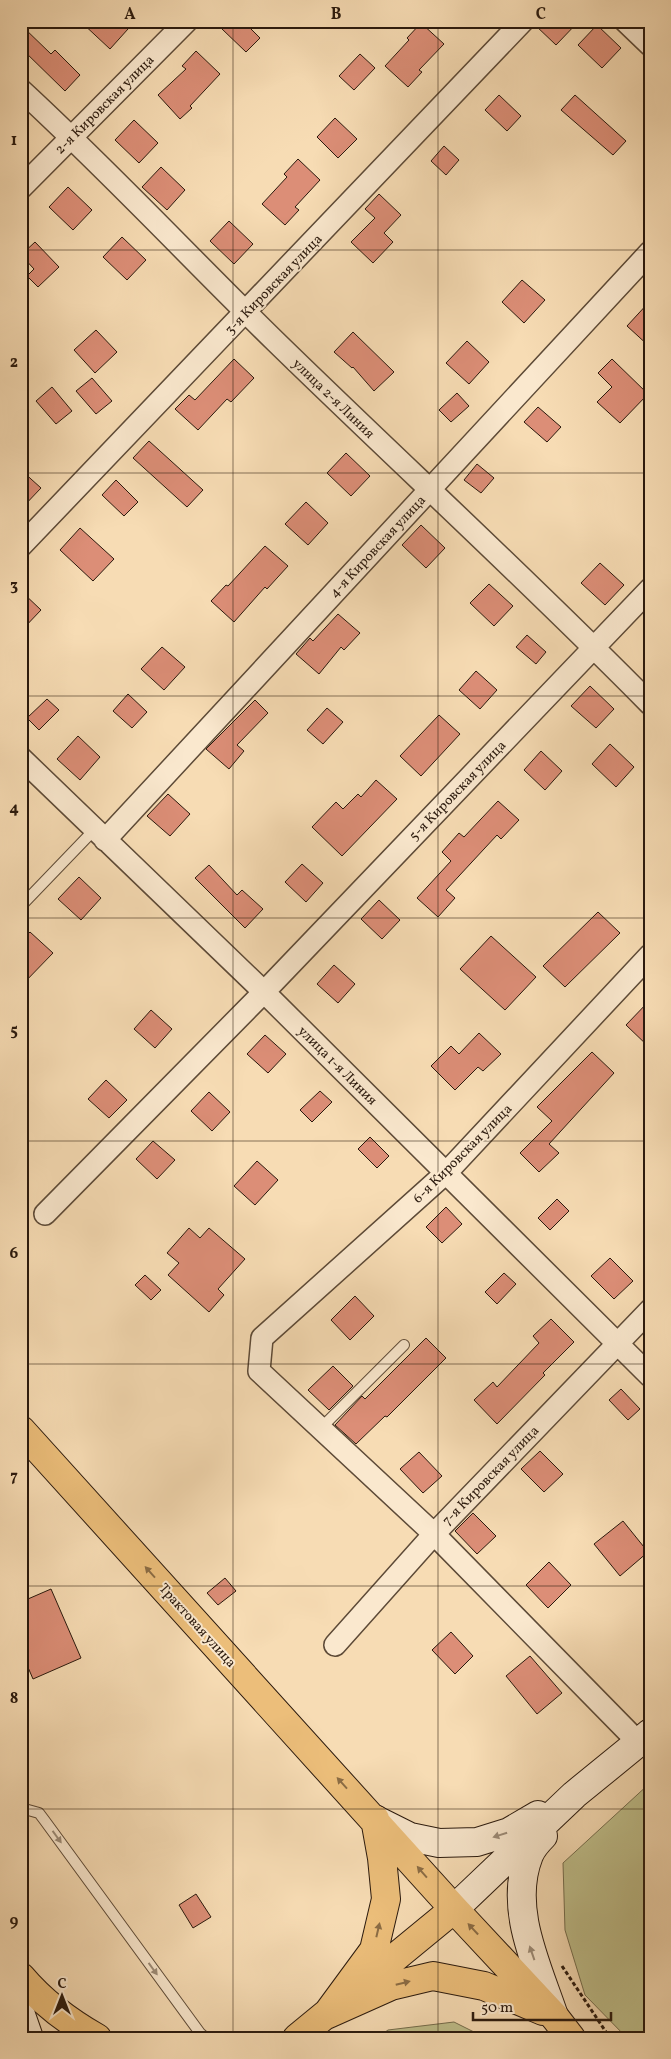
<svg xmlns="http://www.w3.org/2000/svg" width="671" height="2059" viewBox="0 0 671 2059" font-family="Vollkorn,serif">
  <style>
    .green { fill: #bfbf8b; stroke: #746c4c }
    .building { fill: #dc8e77; stroke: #2a190d }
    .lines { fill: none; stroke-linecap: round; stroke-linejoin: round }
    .lane-casing { stroke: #5d4a37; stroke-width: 12 }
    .street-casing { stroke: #5d4a37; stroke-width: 24 }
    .secondary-casing { stroke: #2a190d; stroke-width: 30 }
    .primary-casing { stroke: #2a190d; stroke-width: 30 }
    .path { stroke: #2a190d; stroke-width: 3; stroke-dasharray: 4 2.5; stroke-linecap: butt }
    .lane { stroke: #fae8ce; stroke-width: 10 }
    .street { stroke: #fae8ce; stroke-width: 21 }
    .secondary { stroke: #fae8ce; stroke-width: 28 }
    .primary { stroke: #ecbe7a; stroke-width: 28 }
    .oneway { fill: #8b6c44 }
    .oneway2 { fill: #9c8b77 }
    .grid { fill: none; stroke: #2a190d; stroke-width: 1; stroke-opacity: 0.55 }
    .labels { text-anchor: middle; stroke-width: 4; stroke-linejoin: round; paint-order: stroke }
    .street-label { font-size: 14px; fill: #2a190d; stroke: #fae8ce }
    .neatline { fill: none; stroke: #2a190d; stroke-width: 2 }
    .grid-label { font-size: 16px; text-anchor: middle; font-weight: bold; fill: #2a190d }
  </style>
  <rect width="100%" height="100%" fill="#f7dcb4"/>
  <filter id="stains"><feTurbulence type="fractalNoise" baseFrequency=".004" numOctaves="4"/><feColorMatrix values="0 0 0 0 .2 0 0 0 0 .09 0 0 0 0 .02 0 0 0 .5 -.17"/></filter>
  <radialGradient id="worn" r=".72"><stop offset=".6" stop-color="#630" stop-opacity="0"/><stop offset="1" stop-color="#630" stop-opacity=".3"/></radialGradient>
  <path class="green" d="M 650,1783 L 650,2038 L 627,2038 L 585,1995 L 565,1930 L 563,1863 Z
    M 454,2022 L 486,2038 L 377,2038 L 388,2030 Z"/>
  <path class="building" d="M 80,21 L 120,21 L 128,29 L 110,49 Z
    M 229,21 L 243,21 L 260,38 L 246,52 L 222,29 Z
    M 535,21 L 579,21 L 556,45 L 535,25 Z
    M 421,23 L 444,44 L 419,70 L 422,72 L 408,87 L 385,66 L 409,40 L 407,38 Z
    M 21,25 L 51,54 L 55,50 L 80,75 L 65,91 L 21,48 Z
    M 597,25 L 621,48 L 602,68 L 578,45 Z
    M 196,51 L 220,74 L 190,106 L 192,108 L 180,119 L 158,95 L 186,69 L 182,66 Z
    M 360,54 L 375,68 L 354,90 L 339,76 Z
    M 499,95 L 521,116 L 507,131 L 485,110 Z
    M 575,95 L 626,141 L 613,155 L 561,110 Z
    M 335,118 L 357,139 L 338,158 L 317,137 Z
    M 134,120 L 158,143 L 139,163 L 115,140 Z
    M 444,146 L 459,160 L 446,175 L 431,161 Z
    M 298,159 L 320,180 L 295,207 L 299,210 L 285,225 L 262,204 L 287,177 L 284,174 Z
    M 161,167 L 185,190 L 167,210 L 142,187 Z
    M 68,187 L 92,210 L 73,230 L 49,207 Z
    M 379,194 L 401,215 L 384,233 L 393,242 L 373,263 L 351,242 L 375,218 L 365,209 Z
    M 229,221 L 253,244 L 234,264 L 210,241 Z
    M 122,237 L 146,260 L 127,280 L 103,257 Z
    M 35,242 L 59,267 L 38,287 L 27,276 L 34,269 L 21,255 Z
    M 522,280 L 545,300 L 524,323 L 502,302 Z
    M 650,301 L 650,347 L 627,326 Z
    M 96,330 L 117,352 L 95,373 L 74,350 Z
    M 353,332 L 394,372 L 374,391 L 353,367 L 352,368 L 334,352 Z
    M 467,341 L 489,362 L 469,384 L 446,363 Z
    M 234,359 L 254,378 L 231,402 L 227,399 L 198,430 L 175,409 L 189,395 L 195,400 Z
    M 612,359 L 648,394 L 620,423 L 597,402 L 612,387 L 598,373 Z
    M 92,378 L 112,401 L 96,414 L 76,391 Z
    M 52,387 L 72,411 L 56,424 L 36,401 Z
    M 457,393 L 469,406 L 451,422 L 439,410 Z
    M 538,407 L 561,427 L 547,442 L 524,422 Z
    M 149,441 L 203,490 L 187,507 L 133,458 Z
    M 346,453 L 370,476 L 351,496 L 327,473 Z
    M 477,464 L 494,478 L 481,493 L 464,480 Z
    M 21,470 L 41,488 L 21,509 Z
    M 116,480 L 138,502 L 124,516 L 102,495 Z
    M 306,502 L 328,523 L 308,545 L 285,524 Z
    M 421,525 L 445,548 L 426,568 L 402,545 Z
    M 80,528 L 114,559 L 93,581 L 60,550 Z
    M 265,546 L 288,566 L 267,589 L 265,587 L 234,622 L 211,601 L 226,585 L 228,586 Z
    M 600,563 L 624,585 L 605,605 L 581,583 Z
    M 489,584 L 513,606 L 494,626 L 470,603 Z
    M 21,591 L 41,610 L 21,631 Z
    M 338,614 L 360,633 L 344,650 L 341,647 L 319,674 L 296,654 L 310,638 L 313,641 Z
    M 527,635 L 546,652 L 536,664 L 516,647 Z
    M 162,647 L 185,667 L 164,690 L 141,669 Z
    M 476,671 L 497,690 L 480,709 L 459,690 Z
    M 590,686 L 614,709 L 596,728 L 571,706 Z
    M 128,694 L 147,712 L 132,728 L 113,711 Z
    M 47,699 L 59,710 L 39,730 L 27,718 Z
    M 255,700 L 268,713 L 237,745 L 244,751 L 229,769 L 206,749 Z
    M 327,708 L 343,722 L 323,744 L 307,730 Z
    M 439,715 L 460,734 L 421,776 L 400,756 Z
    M 78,736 L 100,757 L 80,780 L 57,759 Z
    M 610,744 L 634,767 L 616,787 L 592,764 Z
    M 541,751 L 562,771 L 545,790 L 524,770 Z
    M 376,780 L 397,799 L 342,856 L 312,827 L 336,802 L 343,809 L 358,794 L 361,797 Z
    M 168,794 L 190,814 L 170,836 L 147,816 Z
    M 498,801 L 519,820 L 501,839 L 497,835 L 446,890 L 455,898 L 438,917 L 417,898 L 451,861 L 442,852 L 459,833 L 464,837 Z
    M 302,864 L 323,883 L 306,902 L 285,882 Z
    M 209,865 L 237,895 L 242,890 L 263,909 L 245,928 L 195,878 Z
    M 79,877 L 101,898 L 81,920 L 58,899 Z
    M 379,900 L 400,920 L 382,939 L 361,919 Z
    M 598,912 L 620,933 L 565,987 L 543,966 Z
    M 30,932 L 53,953 L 21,986 L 21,941 Z
    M 491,936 L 536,977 L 505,1010 L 460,969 Z
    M 334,965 L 355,984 L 338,1003 L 317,984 Z
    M 650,1000 L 650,1048 L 626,1025 Z
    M 151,1010 L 172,1029 L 155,1048 L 134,1029 Z
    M 479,1033 L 501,1054 L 483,1071 L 478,1067 L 455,1090 L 431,1066 L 451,1046 L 459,1054 Z
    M 265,1035 L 286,1054 L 268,1073 L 247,1054 Z
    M 592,1052 L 614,1073 L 549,1144 L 559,1153 L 539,1172 L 520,1153 L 552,1121 L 537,1107 Z
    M 106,1080 L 127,1100 L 109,1118 L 88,1099 Z
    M 320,1091 L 332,1102 L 312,1122 L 300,1110 Z
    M 209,1092 L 230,1112 L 212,1131 L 191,1111 Z
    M 370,1137 L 389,1156 L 377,1168 L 358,1149 Z
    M 153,1141 L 175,1160 L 157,1179 L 136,1159 Z
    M 257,1161 L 278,1180 L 255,1205 L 234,1186 Z
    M 557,1199 L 569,1211 L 550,1230 L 538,1218 Z
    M 446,1207 L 462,1224 L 442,1243 L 426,1227 Z
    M 189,1228 L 200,1238 L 209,1228 L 245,1259 L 218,1289 L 224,1295 L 209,1312 L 168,1275 L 179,1263 L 167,1253 Z
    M 610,1258 L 633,1281 L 614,1299 L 591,1276 Z
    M 504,1273 L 516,1284 L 497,1304 L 485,1292 Z
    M 145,1275 L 161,1290 L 151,1300 L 135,1285 Z
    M 355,1296 L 374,1316 L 350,1340 L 331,1320 Z
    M 551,1319 L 574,1342 L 543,1373 L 545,1375 L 497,1424 L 474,1400 L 493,1382 L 497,1387 L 539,1343 L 533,1336 Z
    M 426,1338 L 446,1358 L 387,1417 L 385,1416 L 356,1444 L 335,1425 L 362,1396 L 365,1399 Z
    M 333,1366 L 353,1386 L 329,1410 L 308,1390 Z
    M 621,1389 L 640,1409 L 628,1420 L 609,1400 Z
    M 540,1451 L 563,1474 L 544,1492 L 521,1469 Z
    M 419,1452 L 442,1476 L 423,1493 L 400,1469 Z
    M 473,1513 L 496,1536 L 477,1554 L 455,1531 Z
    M 623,1521 L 648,1552 L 620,1576 L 594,1544 Z
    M 549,1562 L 571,1585 L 548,1608 L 526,1585 Z
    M 225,1578 L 236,1591 L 218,1605 L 207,1593 Z
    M 51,1589 L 81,1658 L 33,1679 L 21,1651 L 21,1602 Z
    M 451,1632 L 473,1656 L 455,1674 L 432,1650 Z
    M 530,1656 L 562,1693 L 537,1714 L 506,1676 Z
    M 196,1894 L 211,1917 L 193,1928 L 179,1905 Z"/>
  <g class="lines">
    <g class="lane-casing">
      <path id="lane" d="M 21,906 L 95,829
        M 321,1428 L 404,1345
        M 21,1808 L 39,1813 L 45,1821 L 200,2033 L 206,2038"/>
    </g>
    <g class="street-casing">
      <path id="street" d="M 625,21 L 650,45
        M 21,90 C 109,171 190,258 276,342 C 400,463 528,580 650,704
        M 21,188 L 187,21
        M 21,546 L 523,21
        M 21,758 L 264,992 L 650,1376
        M 105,840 L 650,252
        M 45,1214 L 264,992 L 650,589
        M 335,1645 L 434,1534 L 650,1310
        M 639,1743 L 434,1534 L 259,1371 L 262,1338 L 447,1172 L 650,955"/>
    </g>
    <g class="secondary-casing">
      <path id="secondary" d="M 374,1819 L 410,1837 L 439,1843 L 477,1842 L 509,1832 L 538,1815
        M 543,1836 C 538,1841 532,1848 529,1855 C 508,1908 537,1965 554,2016
        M 454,1909 L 574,1795 L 650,1733
        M 21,2015 L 29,2038"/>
    </g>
    <g class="primary-casing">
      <path id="primary" d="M 21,1430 L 454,1909 L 554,2016 L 571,2038
        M 21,1977 C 43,2003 67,2021 97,2038
        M 327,2014 L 374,1950 L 386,1899 L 382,1858 L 375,1819
        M 326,2015 L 391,1986 L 433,1976 L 484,1986 L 543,2011
        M 297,2038 L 454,1909"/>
    </g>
    <path class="path" d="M 562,1966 L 610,2038"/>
    <use href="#lane" class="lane"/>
    <use href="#street" class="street"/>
    <use href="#secondary" class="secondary"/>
    <use href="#primary" class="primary"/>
  </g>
  <defs><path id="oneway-solid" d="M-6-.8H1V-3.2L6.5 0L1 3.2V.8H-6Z" transform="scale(1.25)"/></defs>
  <g class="oneway">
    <use href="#oneway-solid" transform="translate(150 1572) rotate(-132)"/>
    <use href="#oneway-solid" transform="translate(342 1783) rotate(-132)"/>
    <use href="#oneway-solid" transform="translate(422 1872) rotate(-131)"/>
    <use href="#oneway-solid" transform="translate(473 1929) rotate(-133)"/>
    <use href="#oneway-solid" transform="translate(378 1930) rotate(-77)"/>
    <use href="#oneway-solid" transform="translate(403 1983) rotate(-14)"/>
  </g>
  <g class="oneway2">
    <use href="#oneway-solid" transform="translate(500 1835) rotate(162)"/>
    <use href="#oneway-solid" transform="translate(57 1837) rotate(54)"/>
    <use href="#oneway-solid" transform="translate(532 1953) rotate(-109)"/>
    <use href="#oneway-solid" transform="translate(153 1969) rotate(54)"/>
  </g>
  <path class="grid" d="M 233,21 L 233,2038M 438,21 L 438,2038M 21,250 L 650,250M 21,473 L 650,473M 21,696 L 650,696M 21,918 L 650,918M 21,1141 L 650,1141M 21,1364 L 650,1364M 21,1586 L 650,1586M 21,1809 L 650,1809"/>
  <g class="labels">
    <g class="street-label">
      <text transform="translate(104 104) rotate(-45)" y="5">2-я Кировская улица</text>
      <text transform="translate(273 284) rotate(-46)" y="5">3-я Кировская улица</text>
      <text transform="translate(334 398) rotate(44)" y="5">улица 2-я Линия</text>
      <text transform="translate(377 546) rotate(-47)" y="5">4-я Кировская улица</text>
      <text transform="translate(457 790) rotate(-46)" y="5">5-я Кировская улица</text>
      <text transform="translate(338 1065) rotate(45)" y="5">улица 1-я Линия</text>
      <text transform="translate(462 1153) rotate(-45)" y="5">6-я Кировская улица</text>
      <text transform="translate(490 1475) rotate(-46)" y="5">7-я Кировская улица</text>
      <text transform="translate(198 1625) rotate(48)" y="5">Трактовая улица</text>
    </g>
  </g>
  <rect width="671" height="2059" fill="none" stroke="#f7dcb4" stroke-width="55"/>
  <g transform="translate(62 1996)" stroke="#fae8ce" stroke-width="4" paint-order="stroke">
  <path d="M0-4L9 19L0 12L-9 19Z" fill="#2a190d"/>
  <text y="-8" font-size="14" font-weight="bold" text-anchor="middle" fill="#2a190d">С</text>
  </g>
  <path d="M473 2012v8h138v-8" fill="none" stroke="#2a190d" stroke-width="2.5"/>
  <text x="481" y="2012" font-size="15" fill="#2a190d" stroke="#fae8ce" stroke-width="4" paint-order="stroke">50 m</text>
  <rect x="28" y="28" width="616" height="2004" class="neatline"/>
  <g class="grid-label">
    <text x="130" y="19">A</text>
    <text x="336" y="19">B</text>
    <text x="541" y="19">C</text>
    <text x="14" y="145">1</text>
    <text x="14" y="367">2</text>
    <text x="14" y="590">3</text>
    <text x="14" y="813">4</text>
    <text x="14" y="1035">5</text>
    <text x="14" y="1258">6</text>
    <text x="14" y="1481">7</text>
    <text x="14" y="1703">8</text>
    <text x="14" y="1926">9</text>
  </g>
  <rect width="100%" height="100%" filter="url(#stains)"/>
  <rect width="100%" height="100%" fill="url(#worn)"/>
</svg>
